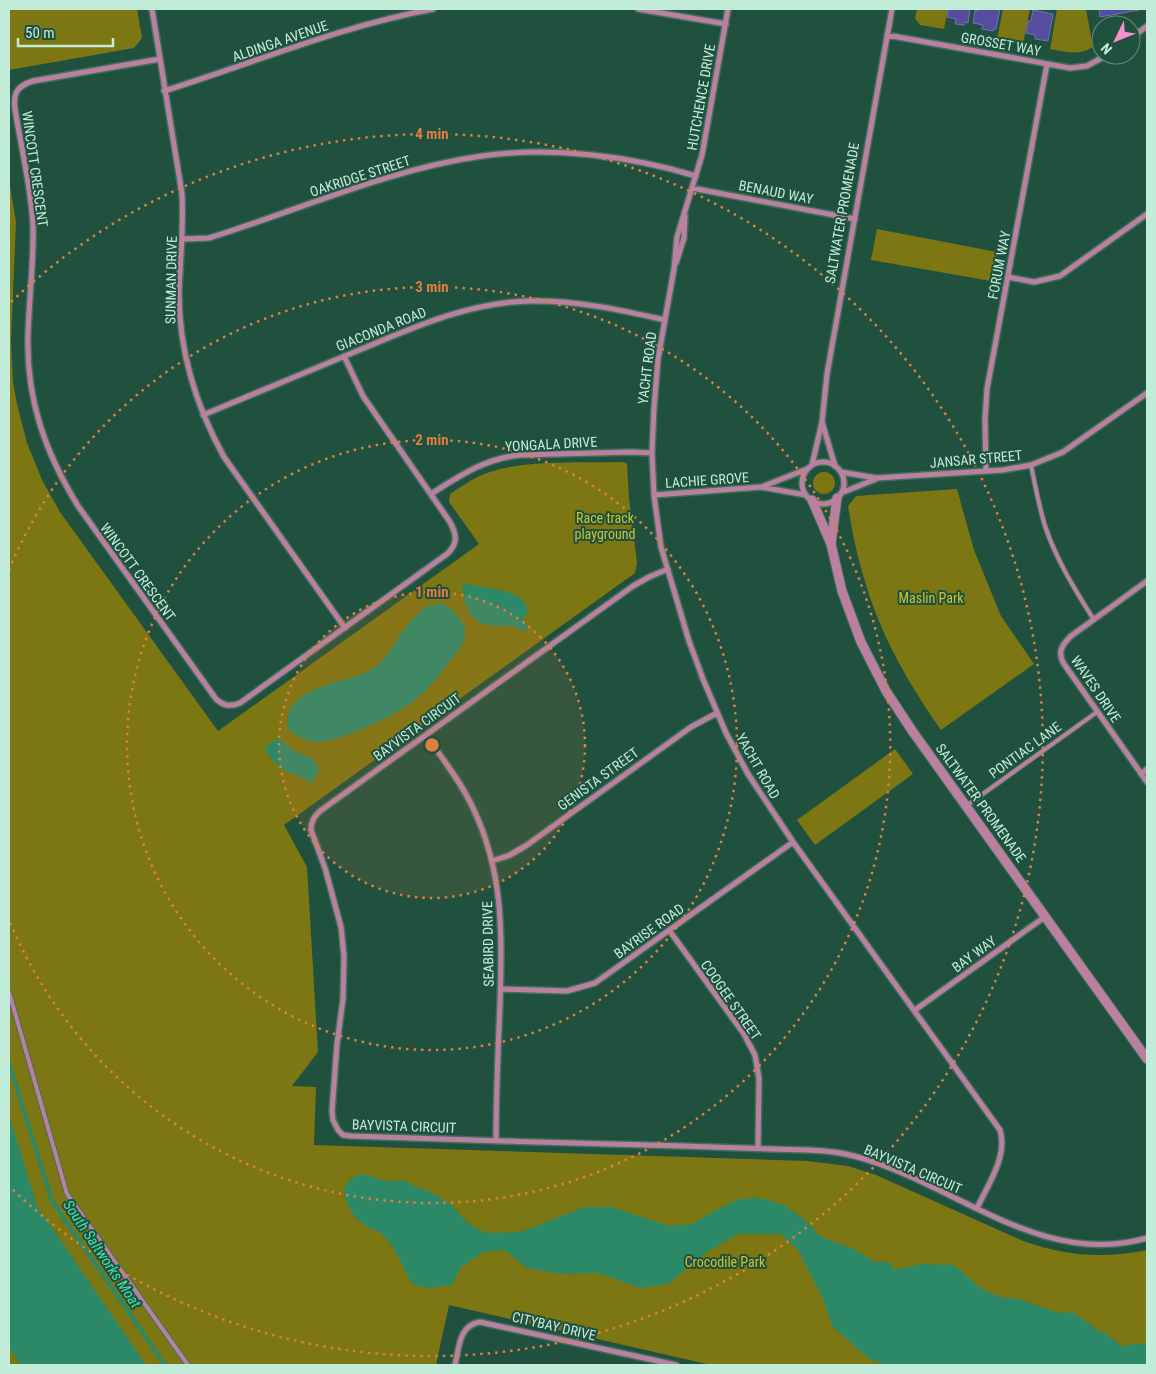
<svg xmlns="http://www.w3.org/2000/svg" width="1156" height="1374" viewBox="0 0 1156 1374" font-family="'Roboto Condensed',sans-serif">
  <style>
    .green { fill: #7c7613 }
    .water { fill: #2b8968 }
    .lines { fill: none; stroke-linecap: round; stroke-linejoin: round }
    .stream { stroke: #2b8968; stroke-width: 4 }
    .building { fill: #574d9e; stroke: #736fb4 }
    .service-casing { stroke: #3f705d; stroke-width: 6 }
    .minor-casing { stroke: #3f705d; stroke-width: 8 }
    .tertiary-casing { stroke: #3f705d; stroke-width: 11 }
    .service { stroke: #bb80a0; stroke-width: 4 }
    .minor { stroke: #bb80a0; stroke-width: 5 }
    .tertiary { stroke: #bb80a0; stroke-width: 9 }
    .ring { fill: none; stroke: #de7e3f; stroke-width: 2.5; stroke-dasharray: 2.5 5 }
    .labels { text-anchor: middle; stroke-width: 4; stroke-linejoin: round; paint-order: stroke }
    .street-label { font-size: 14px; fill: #c0ecd8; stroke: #1f513e }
    .park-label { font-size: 14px; fill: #ccc331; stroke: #1f513e }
    .water-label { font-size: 15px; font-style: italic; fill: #3de5ad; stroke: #1f513e }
    .centre { fill: #de7e3f; stroke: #1f513e; stroke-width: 2.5 }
    .ring-label { font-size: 15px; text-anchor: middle; font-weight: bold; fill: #de7e3f; stroke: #1f513e; stroke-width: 4; stroke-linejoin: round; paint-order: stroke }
  </style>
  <rect width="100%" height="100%" fill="#1f513e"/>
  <path class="green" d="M 9,9 L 137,9 L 142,38 L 134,48 L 9,70 Z
    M 917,9 L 948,9 L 944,29 L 920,25 L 915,18 Z
    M 1003,9 L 1030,9 L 1023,44 L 997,39 Z
    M 1057,9 L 1086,9 L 1093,47 C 1079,56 1066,52 1050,49 Z
    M 9,180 L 16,222 L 11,341 L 13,382 L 17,404 L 27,443 L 42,480 L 60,512 L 218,731 L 479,544 L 449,502 L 450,494 C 462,486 473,478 487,473 C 526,459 582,463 624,462 L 627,464 L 629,498 L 637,563 L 635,573 L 284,825 L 307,867 L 318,1052 L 292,1086 L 316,1087 L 314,1145 L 807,1161 L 848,1166 L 876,1175 L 1023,1241 C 1066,1256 1103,1259 1147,1250 L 1147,1365 L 711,1365 L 449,1305 L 436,1365 L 9,1365 Z
    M 877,229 L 997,252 L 991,281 L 871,260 Z
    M813 483a11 11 0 1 1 22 0a11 11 0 1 1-22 0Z
    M 957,489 L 974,550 L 1001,616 L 1034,664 L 941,730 C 889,656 862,596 848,506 L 856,496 Z
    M 895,749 L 913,774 L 815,845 L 797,820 Z"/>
  <path class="water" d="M 465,583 C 484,590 526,586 528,613 L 523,617 L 528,627 L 524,632 C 514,625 511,626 499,626 C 470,626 465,609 462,585 Z
    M 443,603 C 453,611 464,619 465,633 C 466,642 457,652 451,659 C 441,673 430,688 416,699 C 399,714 341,741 319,742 C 307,743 297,736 288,729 C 281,688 340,684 367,672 C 393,660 399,625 425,608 C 430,605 438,604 443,603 Z
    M 279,738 C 284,742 289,749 294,751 C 305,756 315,756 319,769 L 312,784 C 303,776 292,775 282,769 C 275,765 271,756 264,750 L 270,743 Z
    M 9,1115 L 37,1206 L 146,1365 L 21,1365 L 9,1348 Z
    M 359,1174 L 372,1176 L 384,1181 L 406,1181 L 417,1188 L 427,1190 L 451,1204 L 463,1218 L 473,1227 L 487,1233 L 520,1232 L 585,1207 L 611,1207 L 669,1226 L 692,1224 L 714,1211 L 739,1199 L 761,1198 L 783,1205 L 801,1217 L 812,1227 L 819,1236 L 856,1250 L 874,1262 L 890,1262 L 895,1270 L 921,1264 L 954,1265 L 983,1290 L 1004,1298 L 1016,1298 L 1056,1312 L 1074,1313 L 1099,1331 L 1107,1334 L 1121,1346 L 1143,1343 L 1147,1347 L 1147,1365 L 888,1365 L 869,1359 L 833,1327 L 823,1299 L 798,1250 L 781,1234 L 737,1234 L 707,1252 L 668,1284 L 641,1288 L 598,1273 L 560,1274 L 527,1268 L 504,1250 L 484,1252 L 461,1267 L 452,1285 L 427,1288 L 411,1283 C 404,1268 393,1243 380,1233 C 376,1230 370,1229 366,1226 C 352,1218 348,1206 343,1191 L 349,1181 Z"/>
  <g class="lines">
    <path class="stream" d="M 9,1063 L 52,1201 L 165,1365"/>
  </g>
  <path class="building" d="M 948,9 L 970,9 L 968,23 L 964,22 L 964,25 L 955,24 L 956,19 L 947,17 Z
    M 978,9 L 1000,9 L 996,29 L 994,29 L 993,31 L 982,29 L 983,25 L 973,23 L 975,10 L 978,11 Z
    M 1099,9 L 1139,9 L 1139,10 L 1100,17 Z
    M 1033,10 L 1053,14 L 1048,41 L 1035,39 L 1035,35 L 1026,33 L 1028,21 L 1031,21 Z"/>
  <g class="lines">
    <g class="service-casing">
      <path id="service" d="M 1031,465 C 1035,485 1039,506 1045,526 C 1056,559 1075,590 1094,620
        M 966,806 L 1097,712
        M 9,992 L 67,1194 L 188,1365"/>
    </g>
    <g class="minor-casing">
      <path id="minor" d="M 152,9 L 182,194 C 184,228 180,260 179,293 C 179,351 196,406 224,457 L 345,628
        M 638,9 L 726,24
        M 728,9 L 702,155 L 677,237 L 674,269 L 658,359 L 654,408 L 652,453 L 654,495 L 661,547 L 689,641 L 703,679 L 726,733 L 748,774 L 793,842 L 1000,1130 C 1008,1156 988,1185 977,1208
        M 887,35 L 1070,68 L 1087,66 L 1107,55
        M 1131,38 L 1147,26
        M 160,59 L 33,81 C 17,86 13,93 15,109 C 21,147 31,186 33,225 C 34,261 29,298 28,335 C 26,399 45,452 78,506 L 216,699 C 224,706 230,707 240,703 L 447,554 C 458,544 457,535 450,522 L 374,412 L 363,396 L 344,356
        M 164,91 C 253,63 341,26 433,9
        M 692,188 L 855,219
        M 183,239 L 209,238 C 299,210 389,169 482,156 C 550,146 631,156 696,176
        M 676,263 L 684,238 L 685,216
        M 1008,277 L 1034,282 L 1060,276 L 1147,214
        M 203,415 C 254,394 306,372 357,351 C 412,328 469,302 530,301 C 575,300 621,310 665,320
        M 822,422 L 835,466
        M802 483a21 21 0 1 1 42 0a21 21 0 1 1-42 0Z
        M 812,465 L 822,422 L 827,374 L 892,9
        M 986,471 L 985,420 L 987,389 L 1047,64
        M 841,472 L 876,478 L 1003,470 L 1031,465 L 1063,452 L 1147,393
        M 764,486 L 807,469
        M 841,493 L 876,479
        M 431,494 C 459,476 486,458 520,455 L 632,452 L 652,453
        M 654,495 L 761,487 L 806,495
        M 668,569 L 649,577 L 633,586 L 320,811 C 314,817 311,821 311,830 L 325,868 L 341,927 L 344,956 L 343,999 L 337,1044 L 332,1111 L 333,1120 L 338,1130 L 343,1135 L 351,1136 C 462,1140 572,1143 683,1146 C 713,1147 743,1148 773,1149 C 800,1150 827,1149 854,1156 C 952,1181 1039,1269 1147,1238
        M 1147,581 L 1071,636 C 1062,645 1057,652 1064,664 L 1147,782
        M 426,735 C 442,758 461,782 473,808 C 504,873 502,934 500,1004 C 498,1050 496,1095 496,1141
        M 1141,774 L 1147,769
        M 492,861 L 510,855 L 527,845 L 691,727 L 717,713
        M 669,930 L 744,1034 L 755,1055 L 759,1078 L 758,1148
        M 501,989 L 567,991 L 595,983 L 793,842
        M 915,1010 L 1046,916
        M 455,1365 C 459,1348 459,1325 480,1322 L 676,1365"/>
    </g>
    <g class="tertiary-casing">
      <path id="tertiary" d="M 812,500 L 831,544 L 842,591 L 861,642 L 886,691 L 913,732 L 1147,1059
        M 831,544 L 837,498"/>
    </g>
    <use href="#service" class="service"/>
    <use href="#minor" class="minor"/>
    <use href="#tertiary" class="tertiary"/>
  </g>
  <circle cx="432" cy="745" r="153" fill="#de7e3f" fill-opacity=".12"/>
  <g class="ring">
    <circle cx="432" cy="745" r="153"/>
    <circle cx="432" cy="745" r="305"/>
    <path d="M9 570A458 458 0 1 1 9 920"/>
    <path d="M11 302A611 611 0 1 1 11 1188"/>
  </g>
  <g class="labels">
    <g class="street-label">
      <text transform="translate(280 41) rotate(-19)" y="5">ALDINGA AVENUE</text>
      <text transform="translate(1001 44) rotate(10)" y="5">GROSSET WAY</text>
      <text transform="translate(701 97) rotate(-80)" y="5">HUTCHENCE DRIVE</text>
      <text transform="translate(35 169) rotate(82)" y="5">WINCOTT CRESCENT</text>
      <text transform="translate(360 176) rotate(-18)" y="5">OAKRIDGE STREET</text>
      <text transform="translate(776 192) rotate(11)" y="5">BENAUD WAY</text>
      <text transform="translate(842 213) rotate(-80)" y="5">SALTWATER PROMENADE</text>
      <text transform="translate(999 265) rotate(-79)" y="5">FORUM WAY</text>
      <text transform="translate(171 280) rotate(-89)" y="5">SUNMAN DRIVE</text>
      <text transform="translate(381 329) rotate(-22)" y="5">GIACONDA ROAD</text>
      <text transform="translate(647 368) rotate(-83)" y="5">YACHT ROAD</text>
      <text transform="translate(551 444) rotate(-3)" y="5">YONGALA DRIVE</text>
      <text transform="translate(976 459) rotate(-5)" y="5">JANSAR STREET</text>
      <text transform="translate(707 480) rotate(-4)" y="5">LACHIE GROVE</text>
      <text transform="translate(138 572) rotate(54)" y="5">WINCOTT CRESCENT</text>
      <text transform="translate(1096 689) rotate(56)" y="5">WAVES DRIVE</text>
      <text transform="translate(417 727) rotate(-36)" y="5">BAYVISTA CIRCUIT</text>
      <text transform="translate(1025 750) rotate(-36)" y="5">PONTIAC LANE</text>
      <text transform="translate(758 766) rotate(60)" y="5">YACHT ROAD</text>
      <text transform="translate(598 779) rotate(-36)" y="5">GENISTA STREET</text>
      <text transform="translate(981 803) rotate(54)" y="5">SALTWATER PROMENADE</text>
      <text transform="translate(649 931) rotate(-36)" y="5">BAYRISE ROAD</text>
      <text transform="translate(488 944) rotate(-91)" y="5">SEABIRD DRIVE</text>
      <text transform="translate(974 954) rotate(-36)" y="5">BAY WAY</text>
      <text transform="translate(731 1000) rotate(55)" y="5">COOGEE STREET</text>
      <text transform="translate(404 1126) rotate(2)" y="5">BAYVISTA CIRCUIT</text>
      <text transform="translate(913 1169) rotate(23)" y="5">BAYVISTA CIRCUIT</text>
      <text transform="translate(554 1326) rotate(13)" y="5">CITYBAY DRIVE</text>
    </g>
    <g class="park-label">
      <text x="605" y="523">Race track<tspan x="605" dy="16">playground</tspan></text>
      <text x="931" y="603">Maslin Park</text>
      <text x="725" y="1267">Crocodile Park</text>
    </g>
    <g class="water-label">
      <text transform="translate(102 1254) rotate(56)" y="5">South Saltworks Moat</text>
    </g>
  </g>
  <circle cx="432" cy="745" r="8" class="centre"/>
  <g class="ring-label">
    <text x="432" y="139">4 min</text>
    <text x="432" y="292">3 min</text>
    <text x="432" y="445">2 min</text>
    <text x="432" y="597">1 min</text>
  </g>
  <rect width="1156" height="1374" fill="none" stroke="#c0ecd8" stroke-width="20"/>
  <g transform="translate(1116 40) rotate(227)"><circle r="24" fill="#1f513e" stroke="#5f8f7c"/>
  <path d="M0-4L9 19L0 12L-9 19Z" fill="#f890cb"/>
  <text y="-8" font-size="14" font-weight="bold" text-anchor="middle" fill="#c0ecd8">N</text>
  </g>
  <path d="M18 38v8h95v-8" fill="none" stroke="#c0ecd8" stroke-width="2.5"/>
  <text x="25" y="38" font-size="15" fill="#c0ecd8" stroke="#1f513e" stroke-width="4" paint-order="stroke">50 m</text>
</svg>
